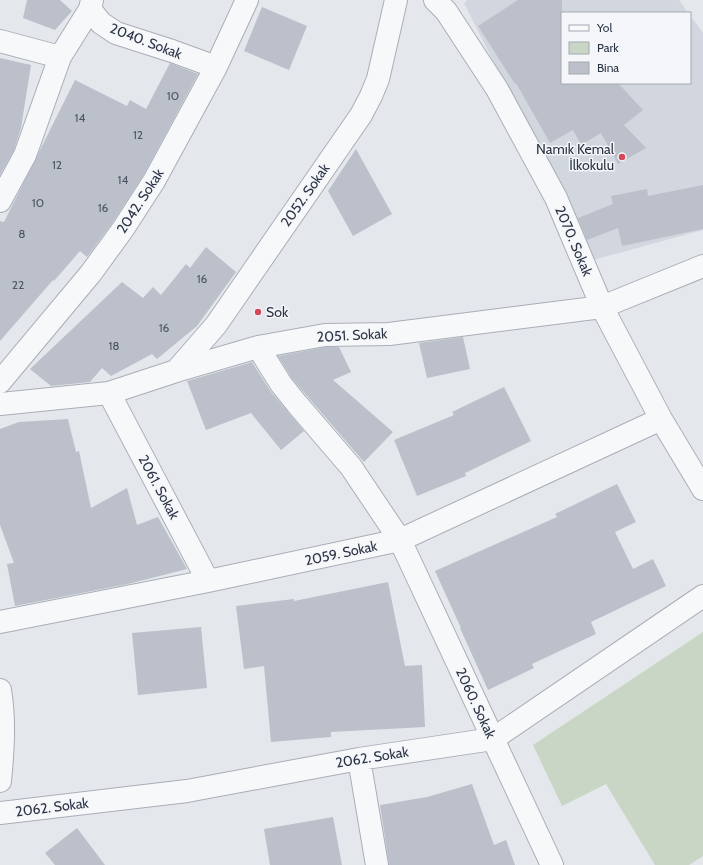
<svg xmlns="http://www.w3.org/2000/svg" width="703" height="865" viewBox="0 0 703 865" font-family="Cabin,sans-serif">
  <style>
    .built { fill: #d2d6de }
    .green { fill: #c9d6c5 }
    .building { fill: #bbc0ca }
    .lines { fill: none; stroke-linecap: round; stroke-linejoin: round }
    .minor-casing { stroke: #a9aeb7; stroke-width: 24 }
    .minor { stroke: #f7f8fa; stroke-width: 22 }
    .poi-dot { fill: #d1495b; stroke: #f4f6f9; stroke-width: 1.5 }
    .labels { text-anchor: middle; stroke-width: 3; stroke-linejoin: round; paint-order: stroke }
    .number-label { font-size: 12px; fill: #4f5766 }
    .street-label { font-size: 14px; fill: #2b3445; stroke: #f4f6f9 }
    .poi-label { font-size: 14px; fill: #2b3445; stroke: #f4f6f9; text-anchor: end }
  </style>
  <rect width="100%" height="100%" fill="#e4e7ec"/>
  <path class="built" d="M 467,0 L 679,0 L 688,13 L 562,13 L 562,83 L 690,83 L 690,15 L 703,33 L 703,230 L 593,260 L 464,3 Z"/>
  <path class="green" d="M 703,632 L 703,856 L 689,865 L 655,865 L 606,784 L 562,806 L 533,745 Z"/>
  <path class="building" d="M 27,0 L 60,0 L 72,11 L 55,30 L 23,18 Z
    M 518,0 L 562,0 L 562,83 L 618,83 L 643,110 L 624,125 L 646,148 L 618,164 L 601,133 L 581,145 L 573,130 L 550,143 L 516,83 L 515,84 L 478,26 Z
    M 262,7 L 307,26 L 289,70 L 244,51 Z
    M 0,58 L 31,65 L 21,128 L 14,150 L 0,175 Z
    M 170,63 L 198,74 L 143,176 L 113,222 L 87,257 L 80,251 L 54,281 L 53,280 L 0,341 L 0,221 L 4,222 L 75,80 L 127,106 L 130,100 L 146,109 Z
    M 356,149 L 392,214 L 353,236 L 328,191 Z
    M 703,185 L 703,229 L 622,246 L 618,228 L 587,240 L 578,218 L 613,204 L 611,196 L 647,189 L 648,196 Z
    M 206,247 L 236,272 L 197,326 L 157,359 L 152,354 L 111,376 L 102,368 L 90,382 L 51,386 L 30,369 L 122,282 L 143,298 L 153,287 L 161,295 L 186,264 L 190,268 Z
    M 463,337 L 470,369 L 427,378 L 419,343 Z
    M 326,347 L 339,347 L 351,372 L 333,380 L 393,432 L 364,462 L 307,396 L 291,377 L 278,356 Z
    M 252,362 L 271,392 L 304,431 L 281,450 L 251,413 L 206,430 L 187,381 Z
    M 504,387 L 531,441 L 465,473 L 466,476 L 417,496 L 394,440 L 454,415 L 452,412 Z
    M 68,419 L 76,452 L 79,451 L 91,508 L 127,488 L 137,525 L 158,517 L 187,569 L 128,584 L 15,606 L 7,564 L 14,563 L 0,525 L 0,429 L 19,422 Z
    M 617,484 L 636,522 L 615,532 L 633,569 L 653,559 L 666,586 L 591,622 L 596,634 L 532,664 L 534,668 L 488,690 L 460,628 L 461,628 L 435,571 L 557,517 L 555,514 Z
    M 388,582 L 405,666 L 422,665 L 425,727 L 331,732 L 331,737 L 271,742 L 264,666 L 244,669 L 236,606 L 294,599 L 294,601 Z
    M 201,627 L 207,688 L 138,695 L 132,633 Z
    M 472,784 L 494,845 L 506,840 L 515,865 L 389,865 L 380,805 L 427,797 Z
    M 333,817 L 342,865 L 270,865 L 264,829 Z
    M 77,828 L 105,865 L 55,865 L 45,853 Z"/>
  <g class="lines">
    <g class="minor-casing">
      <path id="minor" d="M 435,0 L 446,11 L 497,89 L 556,198 L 602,307 L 661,419 L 703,489
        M 90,9 L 101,23 L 116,33 L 172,51 L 216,67
        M 0,41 L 60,57
        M 0,201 L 25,155 L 60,57 L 90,9 L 92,0
        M 258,347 L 281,384 L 297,404 L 351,467 L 400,540 L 552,865
        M 176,371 L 216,325 L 361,115 L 371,96 L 378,79 L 396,0
        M 0,382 L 91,273 L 123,229 L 154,181 L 216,67 L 247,0
        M 109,393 L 208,581
        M 0,404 L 109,393 L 176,371 L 258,347 L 325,335 L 389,334 L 602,307 L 703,266
        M 0,622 L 208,581 L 400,540 L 661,419
        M 0,690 C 5,720 3,750 0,781
        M 359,759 L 377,865
        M 0,813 L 187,791 L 359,759 L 493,739 L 703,596"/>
    </g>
    <use href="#minor" class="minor"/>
  </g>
  <g class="poi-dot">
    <circle cx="622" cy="157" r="4"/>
    <circle cx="258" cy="312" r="4"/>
  </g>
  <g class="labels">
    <g class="number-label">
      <text x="173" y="100">10</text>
      <text x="80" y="122">14</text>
      <text x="138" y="139">12</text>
      <text x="57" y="169">12</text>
      <text x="123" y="184">14</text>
      <text x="38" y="207">10</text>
      <text x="103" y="212">16</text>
      <text x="22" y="238">8</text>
      <text x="202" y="283">16</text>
      <text x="18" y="289">22</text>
      <text x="164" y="332">16</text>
      <text x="114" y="350">18</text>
    </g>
    <g class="street-label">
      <text transform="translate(146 41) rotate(21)" y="5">2040. Sokak</text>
      <text transform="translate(305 195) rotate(-55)" y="5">2052. Sokak</text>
      <text transform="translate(140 201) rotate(-57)" y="5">2042. Sokak</text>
      <text transform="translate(574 241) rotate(67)" y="5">2070. Sokak</text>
      <text transform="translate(352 335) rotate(-3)" y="5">2051. Sokak</text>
      <text transform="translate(159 487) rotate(62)" y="5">2061. Sokak</text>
      <text transform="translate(341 553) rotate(-12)" y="5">2059. Sokak</text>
      <text transform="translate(476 703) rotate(65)" y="5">2060. Sokak</text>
      <text transform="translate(372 757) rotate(-9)" y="5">2062. Sokak</text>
      <text transform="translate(52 807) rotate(-7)" y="5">2062. Sokak</text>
    </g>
    <g class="poi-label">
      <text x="614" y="154">Namık Kemal<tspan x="614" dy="16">İlkokulu</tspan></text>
      <text x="266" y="317" text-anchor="start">Sok</text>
    </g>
  </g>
  <rect x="561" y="12" width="130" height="72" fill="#f4f6f9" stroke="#a4a8b1"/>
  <rect x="569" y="25" width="20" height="6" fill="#f7f8fa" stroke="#a4a8b1"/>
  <text x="597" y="32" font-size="12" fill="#2b3445">Yol</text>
  <rect x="569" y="42" width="20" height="12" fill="#c9d6c5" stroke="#a4a8b1"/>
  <text x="597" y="52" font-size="12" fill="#2b3445">Park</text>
  <rect x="569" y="62" width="20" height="12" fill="#bbc0ca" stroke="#a4a8b1"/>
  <text x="597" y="72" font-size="12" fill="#2b3445">Bina</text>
</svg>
